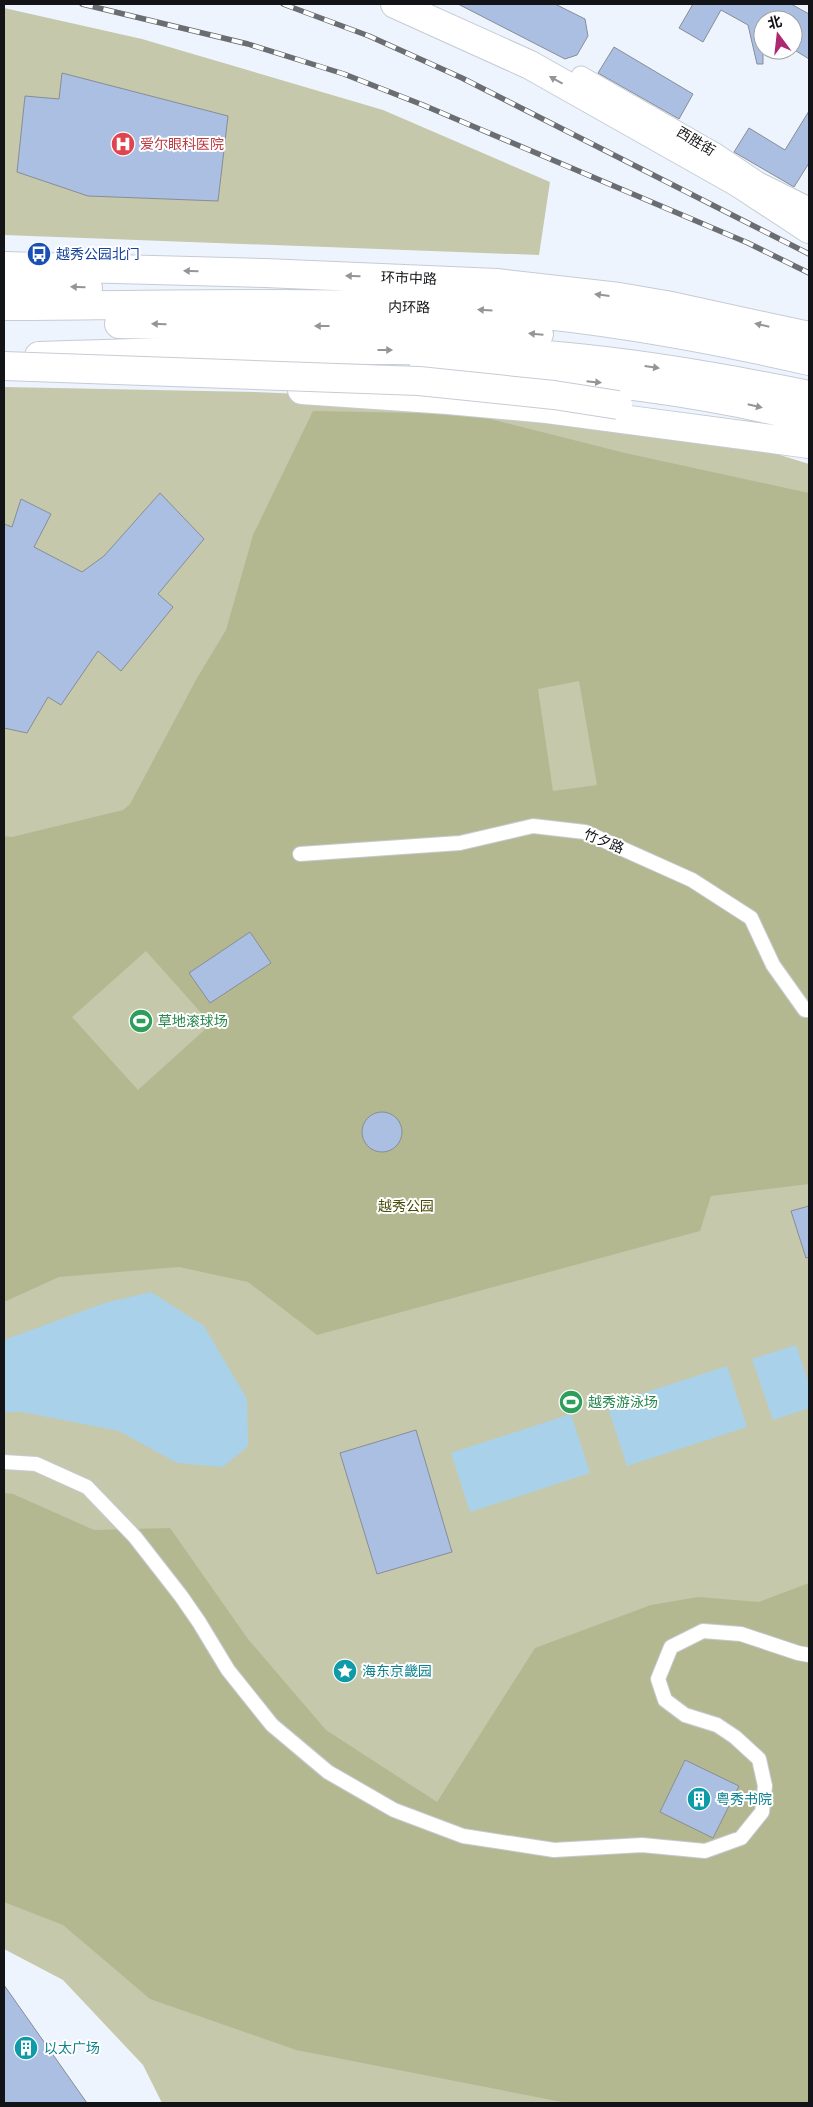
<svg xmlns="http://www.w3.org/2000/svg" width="813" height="2107" viewBox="0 0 813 2107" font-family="Arial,'Noto Sans SC',sans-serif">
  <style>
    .green { fill: #c5c8ab }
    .forest { fill: #b4b890; fill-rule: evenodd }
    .water { fill: #a9d2ea }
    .building { fill: #aabfe1; stroke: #888d95 }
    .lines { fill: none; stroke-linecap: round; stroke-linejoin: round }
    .pedestrian-casing { stroke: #c6cbd4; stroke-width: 16 }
    .minor-casing { stroke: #c6cbd4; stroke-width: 21 }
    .trunk-casing { stroke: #c6cbd4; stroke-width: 30 }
    .pedestrian { stroke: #fff; stroke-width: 14 }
    .minor { stroke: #fff; stroke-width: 19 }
    .trunk { stroke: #fff; stroke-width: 28 }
    .rail-casing { stroke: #6a6e73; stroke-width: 5.5 }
    .rail { stroke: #fff; stroke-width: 4; stroke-dasharray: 11; stroke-linecap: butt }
    .trunk-bridge-casing { stroke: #c6cbd4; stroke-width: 30; stroke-linecap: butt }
    .trunk-bridge { stroke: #fff; stroke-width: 28 }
    .oneway { fill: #949597 }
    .labels { text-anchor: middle; stroke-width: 4; stroke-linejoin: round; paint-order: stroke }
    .street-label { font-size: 14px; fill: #121417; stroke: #fff }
    .health-label { font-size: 14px; fill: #be3a42; stroke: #fff; text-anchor: start }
    .transit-label { font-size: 14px; fill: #164399; stroke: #fff; text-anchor: start }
    .leisure-label { font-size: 14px; fill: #27864d; stroke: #fff; text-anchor: start }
    .park-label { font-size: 14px; fill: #4a4d0a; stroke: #fff }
    .culture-label { font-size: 14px; fill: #0d838f; stroke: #fff; text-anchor: start }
  </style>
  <rect width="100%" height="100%" fill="#eef4fd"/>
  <path class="green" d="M 4,8 L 142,39 L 383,110 L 550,182 L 539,255 L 4,235 Z
    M 4,387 L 255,392 L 391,398 L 735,441 L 809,464 L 809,2103 L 162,2103 L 143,2065 L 63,1980 L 4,1949 Z"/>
  <path class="forest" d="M 313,411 L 470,414 L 625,453 L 809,493 L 809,1184 L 711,1196 L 700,1231 L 317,1335 L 248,1282 L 179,1267 L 59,1277 L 4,1302 L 4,836 L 12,837 L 123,810 L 130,804 L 197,678 L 226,630 L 253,535 ZM 579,681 L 597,785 L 553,791 L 538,689 ZM 146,951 L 211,1024 L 138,1090 L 72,1017 Z
    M 4,1493 L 13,1494 L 94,1530 L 170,1528 L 248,1639 L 326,1730 L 437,1802 L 535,1648 L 651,1605 L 698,1597 L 759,1602 L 809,1583 L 809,2103 L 567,2103 L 296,2050 L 150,1999 L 63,1925 L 4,1902 Z"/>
  <path class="water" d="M 151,1292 L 204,1326 L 247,1399 L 248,1446 L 223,1467 L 177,1463 L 119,1431 L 22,1412 L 4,1412 L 4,1340 L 105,1303 Z
    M 796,1345 L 809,1384 L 809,1408 L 773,1420 L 752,1359 Z
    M 727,1366 L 747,1427 L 627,1466 L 607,1405 Z
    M 571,1414 L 590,1473 L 470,1512 L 451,1453 Z"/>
  <path class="building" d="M 458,4 L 555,4 L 585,19 L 588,36 L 577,55 L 565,59 Z
    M 693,4 L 791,4 L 809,14 L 809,59 L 793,49 L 793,20 L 763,20 L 763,64 L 757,64 L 748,25 L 721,10 L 703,42 L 679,28 Z
    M 614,47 L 693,94 L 679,119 L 598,73 Z
    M 62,73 L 228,116 L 218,201 L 88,196 L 17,172 L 25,96 L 59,99 Z
    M 809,111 L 809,163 L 794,187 L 734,152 L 749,128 L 785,150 Z
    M 160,493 L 204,539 L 158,594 L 173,607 L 121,671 L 98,651 L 61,705 L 48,697 L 27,733 L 4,728 L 4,524 L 12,527 L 21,499 L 51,514 L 34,547 L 82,572 L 104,556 Z
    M 250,932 L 271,963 L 210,1003 L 189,973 Z
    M362 1132a20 20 0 1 1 40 0a20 20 0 1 1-40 0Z
    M 809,1206 L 809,1257 L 806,1258 L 791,1211 Z
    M 416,1430 L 452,1552 L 377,1574 L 340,1453 Z
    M 685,1760 L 739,1786 L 713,1838 L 660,1812 Z
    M 4,1985 L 87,2103 L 4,2103 Z"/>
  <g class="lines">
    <g class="pedestrian-casing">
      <path id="pedestrian" d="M 300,854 L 460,843 L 533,826 L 585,832 L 692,880 L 751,918 L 773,965 L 805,1010 L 809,1010
        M 4,1462 L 36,1464 L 87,1487 L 135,1537 L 181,1596 L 199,1622 L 228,1670 L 272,1725 L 328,1772 L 394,1810 L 463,1836 L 554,1850 L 642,1845 L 705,1851 L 741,1838 L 762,1812 L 765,1786 L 759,1759 L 735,1737 L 717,1725 L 685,1715 L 665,1700 L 658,1679 L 671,1647 L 703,1631 L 741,1634 L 798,1653 L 809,1655"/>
    </g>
    <g class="minor-casing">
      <path id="minor" d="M 581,76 L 714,152 L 757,181 L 809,207"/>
    </g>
    <g class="trunk-casing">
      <path id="trunk" d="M 395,4 L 530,65 L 739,183 L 809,229
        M 4,266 L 265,273 L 497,283 L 619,297 L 666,305 L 809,336
        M 4,285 L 88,288
        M 4,306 C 143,305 283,302 423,306 C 553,310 683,332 809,361
        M 119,324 C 259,326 399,321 539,334
        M 39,356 C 152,352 264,349 377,350 C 447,350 517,351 587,359 C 662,367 735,380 809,395
        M 423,370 C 552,374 684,387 809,419
        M 302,390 L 448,400 L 547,409 L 809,444"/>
    </g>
    <use href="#pedestrian" class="pedestrian"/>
    <use href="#minor" class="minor"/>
    <use href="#trunk" class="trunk"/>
    <g class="rail-casing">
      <path id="rail" d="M 82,4 L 248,44 L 344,74 L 423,105 L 748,243 L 809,273
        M 283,4 L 369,36 L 462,78 L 809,254"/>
    </g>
    <use href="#rail" class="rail"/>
    <g class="trunk-bridge-casing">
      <path id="trunk-bridge" d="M 4,366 L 419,381 L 554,395 L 618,405"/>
    </g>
    <use href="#trunk-bridge" class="trunk-bridge"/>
  </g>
  <defs><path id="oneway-solid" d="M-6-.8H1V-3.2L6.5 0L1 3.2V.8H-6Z" transform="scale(1.25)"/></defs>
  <g class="oneway">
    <use href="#oneway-solid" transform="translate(556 80) rotate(-151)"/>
    <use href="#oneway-solid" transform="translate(191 271) rotate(-178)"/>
    <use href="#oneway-solid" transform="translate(353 276) rotate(-178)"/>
    <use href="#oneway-solid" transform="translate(78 287) rotate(-178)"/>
    <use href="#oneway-solid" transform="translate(602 295) rotate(-173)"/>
    <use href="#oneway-solid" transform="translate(485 310) rotate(-176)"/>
    <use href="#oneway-solid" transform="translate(159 324) rotate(-179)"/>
    <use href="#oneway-solid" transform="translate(762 325) rotate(-167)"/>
    <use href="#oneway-solid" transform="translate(322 326) rotate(-180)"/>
    <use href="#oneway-solid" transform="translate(536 334) rotate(-175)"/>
    <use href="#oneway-solid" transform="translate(385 350)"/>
    <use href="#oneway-solid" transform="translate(652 367) rotate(8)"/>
    <use href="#oneway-solid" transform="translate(594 382) rotate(6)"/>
    <use href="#oneway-solid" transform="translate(755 406) rotate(13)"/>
  </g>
  <defs>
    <g id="hospital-disc" transform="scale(1.25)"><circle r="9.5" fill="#e0444e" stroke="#fff"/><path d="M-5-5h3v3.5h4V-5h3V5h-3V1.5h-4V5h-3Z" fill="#fff"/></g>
    <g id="bus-disc" transform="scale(1.25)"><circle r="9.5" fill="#1a4fb4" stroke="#fff"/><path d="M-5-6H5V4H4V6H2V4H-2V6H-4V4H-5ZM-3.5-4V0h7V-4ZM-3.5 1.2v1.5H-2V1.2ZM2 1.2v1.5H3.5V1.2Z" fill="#fff"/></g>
    <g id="stadium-disc" transform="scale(1.25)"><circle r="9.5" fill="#2e9e5b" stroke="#fff"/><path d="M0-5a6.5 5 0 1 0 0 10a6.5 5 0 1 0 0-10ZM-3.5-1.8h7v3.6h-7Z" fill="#fff"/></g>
    <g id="sight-disc" transform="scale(1.25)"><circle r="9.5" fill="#0f9aa8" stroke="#fff"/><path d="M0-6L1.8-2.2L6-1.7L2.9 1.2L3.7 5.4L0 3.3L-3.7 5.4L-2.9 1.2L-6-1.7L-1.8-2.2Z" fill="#fff"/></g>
    <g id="building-disc" transform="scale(1.25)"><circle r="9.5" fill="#0f9aa8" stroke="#fff"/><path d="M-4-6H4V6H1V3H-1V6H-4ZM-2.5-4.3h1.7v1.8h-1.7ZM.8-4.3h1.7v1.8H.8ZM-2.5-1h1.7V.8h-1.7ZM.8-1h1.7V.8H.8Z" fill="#fff"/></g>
  </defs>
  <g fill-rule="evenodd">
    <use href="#hospital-disc" x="123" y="144"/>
    <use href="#bus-disc" x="39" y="254"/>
    <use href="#stadium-disc" x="141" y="1021"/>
    <use href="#stadium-disc" x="571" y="1402"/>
    <use href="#sight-disc" x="345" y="1671"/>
    <use href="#building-disc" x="699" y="1799"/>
    <use href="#building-disc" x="26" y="2048"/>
  </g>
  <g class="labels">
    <g class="street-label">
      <text transform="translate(696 141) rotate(31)" y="5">西胜街</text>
      <text transform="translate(409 278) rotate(2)" y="5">环市中路</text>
      <text transform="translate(409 307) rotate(1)" y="5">内环路</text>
      <text transform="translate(604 841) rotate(22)" y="5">竹夕路</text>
    </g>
    <g class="health-label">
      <text x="140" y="149">爱尔眼科医院</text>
    </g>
    <g class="transit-label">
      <text x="56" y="259">越秀公园北门</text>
    </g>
    <g class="leisure-label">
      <text x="158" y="1026">草地滚球场</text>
      <text x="588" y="1407">越秀游泳场</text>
    </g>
    <g class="park-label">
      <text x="406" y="1211">越秀公园</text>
    </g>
    <g class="culture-label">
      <text x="362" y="1676">海东京畿园</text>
      <text x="716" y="1804">粤秀书院</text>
      <text x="44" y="2053">以太广场</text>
    </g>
  </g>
  <rect width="813" height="2107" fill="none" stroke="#121417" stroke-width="10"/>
  <g transform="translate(778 35) rotate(345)"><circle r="24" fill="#ffffff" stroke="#a0a1a2"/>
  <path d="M0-4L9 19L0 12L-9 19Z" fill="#ad2870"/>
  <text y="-8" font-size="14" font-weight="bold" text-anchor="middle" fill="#121417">北</text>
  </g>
</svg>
